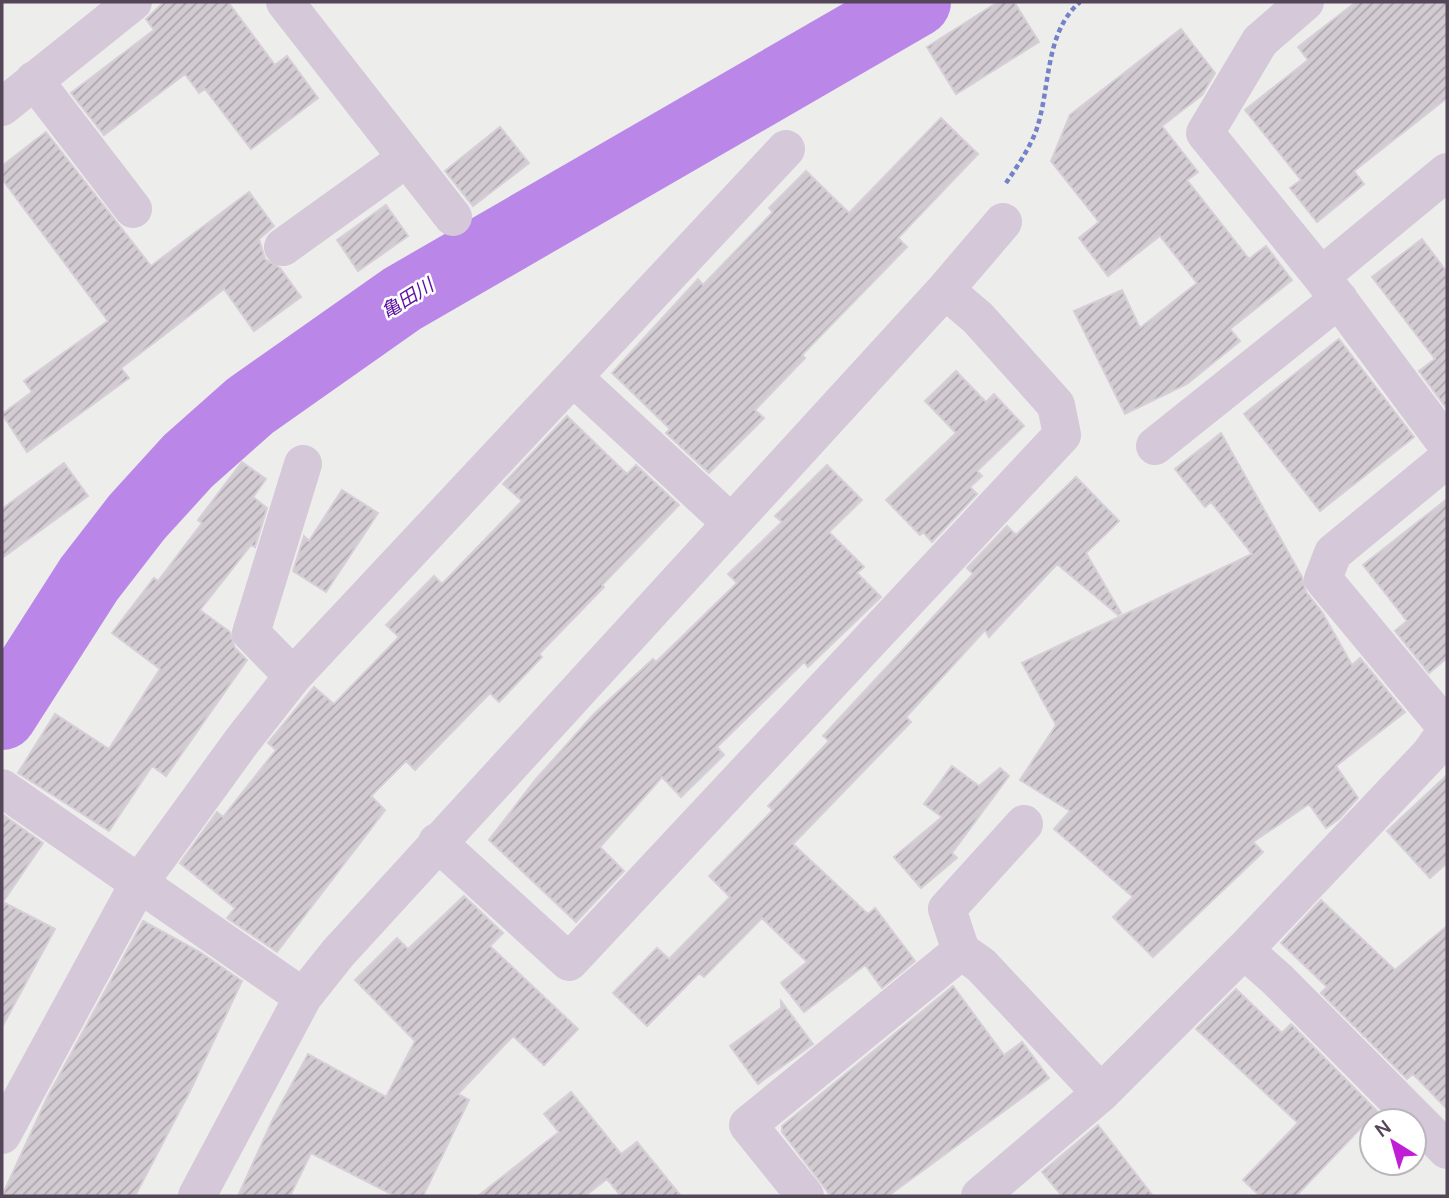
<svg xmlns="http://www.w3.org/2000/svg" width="1449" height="1198" viewBox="0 0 1449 1198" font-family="Manrope,'Noto Sans JP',sans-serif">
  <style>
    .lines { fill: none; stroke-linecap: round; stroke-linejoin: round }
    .river { stroke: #ba87e8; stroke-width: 70 }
    .building { fill: url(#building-hatch); stroke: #d7cfd7; stroke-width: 2 }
    .path { stroke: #7382c9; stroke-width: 4.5; stroke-dasharray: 5 3.5; stroke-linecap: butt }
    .minor { stroke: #d5c8d9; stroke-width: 38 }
    .labels { text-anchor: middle; stroke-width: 5; stroke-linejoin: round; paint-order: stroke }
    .water-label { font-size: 19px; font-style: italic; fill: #5c10a0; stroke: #fff }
  </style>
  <defs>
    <pattern id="building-hatch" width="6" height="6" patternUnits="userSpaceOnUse" patternTransform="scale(1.75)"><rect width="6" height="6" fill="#d2cbd2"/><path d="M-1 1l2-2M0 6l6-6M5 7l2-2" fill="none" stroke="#ada7ad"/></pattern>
  </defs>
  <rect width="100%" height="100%" fill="#edeeeb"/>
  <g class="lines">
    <path class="river" d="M 2,715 L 89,579 L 137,517 L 188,461 L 250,406 L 402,299 L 916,2"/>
  </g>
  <path class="building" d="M 164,2 L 228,2 L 275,65 L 287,56 L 318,98 L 251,149 L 205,89 L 199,93 L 185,74 L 104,135 L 71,93 L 154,30 L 146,19 Z
    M 998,2 L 1014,2 L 1039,42 L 956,94 L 927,47 Z
    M 1356,2 L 1447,2 L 1447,98 L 1354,171 L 1364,184 L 1317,222 L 1290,188 L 1301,180 L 1245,110 L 1308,60 L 1298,47 Z
    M 1181,29 L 1215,73 L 1202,95 L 1162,126 L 1198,172 L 1187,180 L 1249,259 L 1266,246 L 1292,280 L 1230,329 L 1240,341 L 1187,384 L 1125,414 L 1074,311 L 1122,290 L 1140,328 L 1197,283 L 1160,236 L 1108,276 L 1079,238 L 1099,222 L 1051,161 L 1070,115 Z
    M 941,118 L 978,154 L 898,238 L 907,247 L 802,355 L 805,358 L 755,410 L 764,418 L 709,473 L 666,433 L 670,429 L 612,373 L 698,279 L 703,285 L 773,212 L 769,208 L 806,171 L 849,213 Z
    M 500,127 L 529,163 L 473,206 L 445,171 Z
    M 46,132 L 151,266 L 249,192 L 274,226 L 259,239 L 265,259 L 280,268 L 301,297 L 254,331 L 224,289 L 121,368 L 129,378 L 27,452 L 2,414 L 32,392 L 24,381 L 108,321 L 2,179 L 2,166 Z
    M 386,205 L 408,236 L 358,271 L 337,240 Z
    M 1422,239 L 1447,272 L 1447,409 L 1419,371 L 1435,359 L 1372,277 Z
    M 1339,339 L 1414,437 L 1320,511 L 1244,414 Z
    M 956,371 L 986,402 L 994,394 L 1024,426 L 977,471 L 982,476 L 970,487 L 977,494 L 932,542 L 923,532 L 920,535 L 886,500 L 956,433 L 925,401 Z
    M 567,416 L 627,474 L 636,465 L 679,505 L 602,585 L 604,587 L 539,654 L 542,657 L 499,702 L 490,693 L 415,770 L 406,761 L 371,796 L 385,810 L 277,952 L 227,918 L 235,908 L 180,863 L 217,812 L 223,817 L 276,750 L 268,743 L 314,687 L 334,704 L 399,637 L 386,625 L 434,576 L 442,584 L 522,501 L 503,484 Z
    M 1221,433 L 1302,577 L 1306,592 L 1322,612 L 1352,665 L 1360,658 L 1405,712 L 1336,766 L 1358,798 L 1339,819 L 1326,828 L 1309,804 L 1253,842 L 1263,852 L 1153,957 L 1113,917 L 1133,897 L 1054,829 L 1070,811 L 1020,780 L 1056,725 L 1022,663 L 1252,554 L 1211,502 L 1205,507 L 1175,469 Z
    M 242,462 L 266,479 L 253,497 L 267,508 L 255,547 L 251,545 L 200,610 L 230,632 L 235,648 L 247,660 L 166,776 L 152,766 L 109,831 L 18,773 L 55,714 L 109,749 L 160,669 L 112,633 L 154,578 L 158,581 L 202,523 L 198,520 Z
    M 64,463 L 88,496 L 2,558 L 2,509 Z
    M 827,465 L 862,500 L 829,532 L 864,567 L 857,573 L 881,597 L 808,667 L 804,662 L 717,747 L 724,755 L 681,797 L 662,777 L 600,847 L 624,871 L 576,922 L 489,840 L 536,779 L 593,715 L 653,659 L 656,662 L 737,583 L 728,574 L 782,522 L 775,516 Z
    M 1076,477 L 1119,521 L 1086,553 L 1121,613 L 1118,615 L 1057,564 L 989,637 L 985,630 L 906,717 L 911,722 L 793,844 L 868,914 L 875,908 L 915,961 L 882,988 L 865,965 L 804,1012 L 781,983 L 807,962 L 762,918 L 704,977 L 699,973 L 647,1026 L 613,993 L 657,948 L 669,959 L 730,897 L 709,876 L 773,810 L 768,806 L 829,741 L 823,736 L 973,574 L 967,568 L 1007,526 L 1016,535 Z
    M 342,490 L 378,513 L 326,592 L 293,571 L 304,536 L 309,541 Z
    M 1447,499 L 1447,658 L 1429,673 L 1395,631 L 1407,621 L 1363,565 Z
    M 952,766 L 979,786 L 1000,768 L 1009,776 L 952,853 L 957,858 L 921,888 L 894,857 L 942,817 L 924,804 Z
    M 1447,775 L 1447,863 L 1430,878 L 1387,831 Z
    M 2,814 L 43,843 L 3,902 L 55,929 L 2,1027 Z
    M 464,896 L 503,933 L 490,946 L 578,1029 L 544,1065 L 513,1036 L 458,1094 L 469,1100 L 423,1196 L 395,1196 L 311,1153 L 290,1196 L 238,1196 L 273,1119 L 308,1054 L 386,1097 L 415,1041 L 355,980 L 397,938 L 408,949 Z
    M 1321,900 L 1395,970 L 1447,926 L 1447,1109 L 1413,1074 L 1407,1079 L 1321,993 L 1327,987 L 1281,943 Z
    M 143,921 L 200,952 L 242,981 L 190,1091 L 135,1196 L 2,1196 L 47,1098 Z
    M 953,986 L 1004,1055 L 1022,1042 L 1049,1078 L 888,1196 L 831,1196 L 782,1132 L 782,1126 Z
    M 1236,989 L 1282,1033 L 1291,1024 L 1377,1111 L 1296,1196 L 1260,1196 L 1243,1180 L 1298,1123 L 1196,1029 Z
    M 781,1001 L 813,1044 L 758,1084 L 730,1046 L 781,1008 Z
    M 571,1092 L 621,1154 L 637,1142 L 681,1196 L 621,1196 L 607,1179 L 585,1196 L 478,1196 L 559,1132 L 544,1114 Z
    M 1098,1125 L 1153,1196 L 1062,1196 L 1042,1172 Z"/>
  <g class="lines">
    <path class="path" d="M 1006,183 C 1017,167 1029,149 1036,131 C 1051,88 1044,33 1080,2"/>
    <path class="minor" d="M 285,2 L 453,217
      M 1305,2 L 1260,41 L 1205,133 L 1321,276 L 1447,445
      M 34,80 L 133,209
      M 2,107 L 133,2
      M 283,247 L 407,158
      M 1321,276 L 1447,172
      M 573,377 L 786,149
      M 1155,446 L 1339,299
      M 1447,459 L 1333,553 L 1323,579 L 1447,728
      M 293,676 L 251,633 L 303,464
      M 2,788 L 303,997
      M 437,842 L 569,962 L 1062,435 L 1056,405 L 978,318 L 945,290
      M 1244,950 L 1278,980 L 1447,1150
      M 961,951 L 947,909 L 1024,824
      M 2,1135 L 139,883 L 242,741 L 293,676 L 573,377 L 731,523
      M 197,1196 L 303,997 L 338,953 L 945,290 L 1003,222
      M 805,1196 L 748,1125 L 961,951 L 981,965 L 1101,1093
      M 980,1196 L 1101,1093 L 1244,950 L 1430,754 L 1447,730"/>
  </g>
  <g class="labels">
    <g class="water-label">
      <text transform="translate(407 298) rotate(-32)" y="7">亀田川</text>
    </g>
  </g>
  <rect width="1449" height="1198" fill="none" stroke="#544558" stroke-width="7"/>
  <g transform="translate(1393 1142) rotate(323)"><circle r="33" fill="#ffffff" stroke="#bbb5bc" stroke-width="2"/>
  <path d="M0-5L12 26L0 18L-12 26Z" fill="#c01ed6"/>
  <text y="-10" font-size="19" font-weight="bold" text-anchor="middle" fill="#544558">N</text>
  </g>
</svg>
